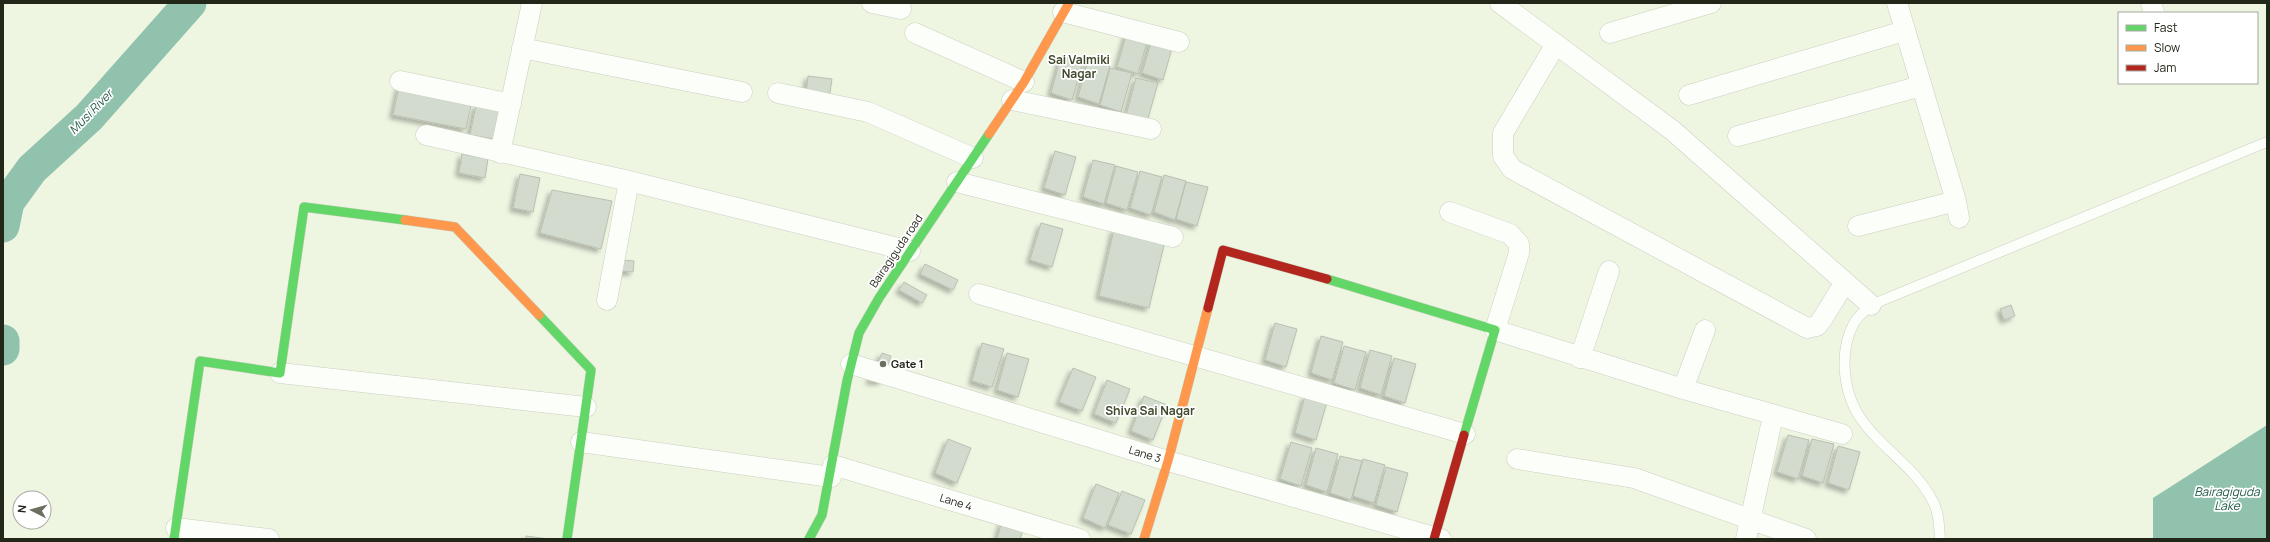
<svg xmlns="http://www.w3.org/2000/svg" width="2270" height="542" viewBox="0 0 2270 542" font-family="Manrope,sans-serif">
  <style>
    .water { fill: #90c2ad }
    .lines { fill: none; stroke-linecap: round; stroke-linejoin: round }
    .river { stroke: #90c2ad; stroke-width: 33 }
    .building { fill: #d2dbcd; stroke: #b8c0b2; filter: url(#shadow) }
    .lane-casing { stroke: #cad0c0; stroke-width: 11 }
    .street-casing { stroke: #cad0c0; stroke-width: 21 }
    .fast-casing { stroke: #cad0c0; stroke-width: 10 }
    .slow-casing { stroke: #cad0c0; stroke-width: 10 }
    .jam-casing { stroke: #cad0c0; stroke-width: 10 }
    .lane { stroke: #fcfefa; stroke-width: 10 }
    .street { stroke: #fcfefa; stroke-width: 20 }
    .fast { stroke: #63d668; stroke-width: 9 }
    .slow { stroke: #ff974d; stroke-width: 9 }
    .jam { stroke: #b3261e; stroke-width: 9 }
    .poi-dot { fill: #6a6f60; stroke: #fff; stroke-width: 1.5 }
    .labels { text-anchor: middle; stroke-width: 3.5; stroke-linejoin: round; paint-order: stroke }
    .street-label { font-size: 11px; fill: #23271a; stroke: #fff }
    .poi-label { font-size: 11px; font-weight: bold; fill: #23271a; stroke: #fff; text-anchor: start }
    .neighbourhood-label { font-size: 12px; font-weight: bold; fill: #40492c; stroke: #fff }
    .water-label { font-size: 12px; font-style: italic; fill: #245b4b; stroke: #fff }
  </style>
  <defs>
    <filter id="shadow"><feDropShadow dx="-3.5" dy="3.5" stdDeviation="2" flood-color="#0004"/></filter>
  </defs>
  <rect width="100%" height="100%" fill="#eef5e1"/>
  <path class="water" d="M 2267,425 L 2267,539 L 2153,539 L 2153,498 Z"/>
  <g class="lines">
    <path class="river" d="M 3,226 L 8,202 L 32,169 L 89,117 L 190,3
      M 3,341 L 3,349"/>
  </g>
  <path class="building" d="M 1128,29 L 1149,35 L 1138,74 L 1117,67 Z
    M 1153,35 L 1174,41 L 1163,80 L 1142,73 Z
    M 1061,56 L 1083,62 L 1072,100 L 1051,93 Z
    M 1088,60 L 1110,66 L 1099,104 L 1078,97 Z
    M 1110,68 L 1132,73 L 1121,112 L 1100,105 Z
    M 808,76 L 832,79 L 829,99 L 806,95 Z
    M 1136,78 L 1158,83 L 1147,122 L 1126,115 Z
    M 399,86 L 472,100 L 466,129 L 393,115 Z
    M 476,105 L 500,109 L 494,139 L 470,135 Z
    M 1055,151 L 1076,157 L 1065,195 L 1044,188 Z
    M 462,154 L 488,159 L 485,178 L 459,173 Z
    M 1093,160 L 1115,165 L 1104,204 L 1083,197 Z
    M 1116,166 L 1138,172 L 1127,210 L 1106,203 Z
    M 1140,171 L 1162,177 L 1151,215 L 1130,208 Z
    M 520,174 L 540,178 L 533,212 L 513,208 Z
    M 1164,175 L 1186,181 L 1175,220 L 1154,212 Z
    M 1186,182 L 1208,187 L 1197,226 L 1176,219 Z
    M 552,190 L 612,201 L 601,249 L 540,233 Z
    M 1041,223 L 1063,229 L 1052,267 L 1030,260 Z
    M 1114,229 L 1165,241 L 1149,308 L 1099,296 Z
    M 620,260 L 634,261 L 633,272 L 619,271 Z
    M 925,264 L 958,280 L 953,290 L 920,274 Z
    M 904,282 L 927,295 L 922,303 L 899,290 Z
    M 2011,305 L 2015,316 L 2004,320 L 2000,309 Z
    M 1275,323 L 1297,329 L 1286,367 L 1265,360 Z
    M 1321,336 L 1343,342 L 1332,380 L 1311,373 Z
    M 982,343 L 1004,349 L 992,387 L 972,381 Z
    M 1344,346 L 1366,352 L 1355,390 L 1334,383 Z
    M 1370,350 L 1392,356 L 1381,395 L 1360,388 Z
    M 882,353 L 891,356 L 882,381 L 869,381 Z
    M 1007,353 L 1029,359 L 1018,397 L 997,390 Z
    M 1394,358 L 1416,364 L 1405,403 L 1384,396 Z
    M 1073,368 L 1096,377 L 1082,411 L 1059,402 Z
    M 1107,380 L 1130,389 L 1116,423 L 1094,414 Z
    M 1144,396 L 1167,405 L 1153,440 L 1131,431 Z
    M 1305,396 L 1327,402 L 1316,440 L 1295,433 Z
    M 1788,435 L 1809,440 L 1798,479 L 1777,472 Z
    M 948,439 L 971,448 L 957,483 L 935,473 Z
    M 1812,439 L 1834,444 L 1823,483 L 1802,476 Z
    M 1291,442 L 1312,448 L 1301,486 L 1280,479 Z
    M 1838,446 L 1860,452 L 1849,490 L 1828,483 Z
    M 1316,448 L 1338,454 L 1327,492 L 1306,485 Z
    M 1340,456 L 1362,461 L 1351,500 L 1330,493 Z
    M 1363,459 L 1385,465 L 1374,503 L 1353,496 Z
    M 1386,467 L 1408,473 L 1397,512 L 1376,505 Z
    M 1096,484 L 1119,493 L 1105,528 L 1083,518 Z
    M 1122,491 L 1145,500 L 1131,534 L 1108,525 Z
    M 1002,521 L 1024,527 L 1020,539 L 997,539 Z
    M 526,536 L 549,539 L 526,539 Z"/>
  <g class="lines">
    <g class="lane-casing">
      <path id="lane" d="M 1940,539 C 1939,525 1939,510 1931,498 C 1915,468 1884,450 1864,423 C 1843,396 1838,353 1854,323 C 1858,316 1866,310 1871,305 L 2267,142"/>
    </g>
    <g class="street-casing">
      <path id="street" d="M 872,3 L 901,9
        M 1500,3 L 1672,130 L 1871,305
        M 1897,3 L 1956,201 L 1959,218
        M 2151,3 L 2154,12
        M 1063,12 L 1179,42
        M 915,33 L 1024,82
        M 1610,33 L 1711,3
        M 1556,44 L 1503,133 L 1503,156 L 1512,169 L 1807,328 L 1817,326 L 1823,318 L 1845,282
        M 522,48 L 742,92
        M 400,81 L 511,104
        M 778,93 L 868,112 L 973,158
        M 1689,95 L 1904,31
        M 1012,100 L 1151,129
        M 426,135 L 629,181 L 607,300
        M 1738,136 L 1921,86
        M 500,153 L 532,3
        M 629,181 L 910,251
        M 957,182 L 1173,237
        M 1450,212 L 1510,234 L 1519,244 L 1519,253 L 1495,330 L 1683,389 L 1842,434
        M 1858,226 L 1956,201
        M 979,294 L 1465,434
        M 1580,358 L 1609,271
        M 851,364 L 1168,461 L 1441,539
        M 280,373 L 586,407
        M 1683,389 L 1705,330
        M 581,442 L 831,477
        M 1517,459 L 1634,478 L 1806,539
        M 833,465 L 1080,539
        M 176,528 L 269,539
        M 1746,539 L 1773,416"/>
    </g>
    <g class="fast-casing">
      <path id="fast" d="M 1327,279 L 1495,330 L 1464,435
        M 539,315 L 591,370 L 567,539
        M 174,539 L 200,361 L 280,373 L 304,207 L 405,220
        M 809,539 L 822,515 L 847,381 L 859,333 L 879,298 L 989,134"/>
    </g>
    <g class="slow-casing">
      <path id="slow" d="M 989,134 L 1024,82 L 1069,3
        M 405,220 L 455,227 L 539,315
        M 1144,539 L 1168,461 L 1208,308"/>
    </g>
    <g class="jam-casing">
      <path id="jam" d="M 1208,308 L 1223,250 L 1327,279
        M 1434,539 L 1464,435"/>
    </g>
    <use href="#lane" class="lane"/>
    <use href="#street" class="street"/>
    <use href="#fast" class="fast"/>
    <use href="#slow" class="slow"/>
    <use href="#jam" class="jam"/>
  </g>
  <circle class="poi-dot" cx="883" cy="364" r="4"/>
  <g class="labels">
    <g class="street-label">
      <text transform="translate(896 251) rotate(-56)" y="4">Bairagiguda road</text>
      <text transform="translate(1145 454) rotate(17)" y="4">Lane 3</text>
      <text transform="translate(956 502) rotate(17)" y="4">Lane 4</text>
    </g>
    <g class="poi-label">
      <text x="891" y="368">Gate 1</text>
    </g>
    <g class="neighbourhood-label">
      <text x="1079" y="64">Sai Valmiki<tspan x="1079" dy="14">Nagar</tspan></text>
      <text x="1150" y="415">Shiva Sai Nagar</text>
    </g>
    <g class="water-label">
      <text transform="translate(91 112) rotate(-46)" y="4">Musi River</text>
      <text x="2227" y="496">Bairagiguda<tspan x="2227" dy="14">Lake</tspan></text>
    </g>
  </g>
  <rect width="2270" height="542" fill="none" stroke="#23271a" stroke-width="8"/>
  <rect x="2118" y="12" width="140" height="72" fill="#ffffff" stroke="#a7a9a3"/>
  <rect x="2126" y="25" width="20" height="6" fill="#63d668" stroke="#a7a9a3"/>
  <text x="2154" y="32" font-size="12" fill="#23271a">Fast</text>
  <rect x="2126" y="45" width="20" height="6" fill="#ff974d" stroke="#a7a9a3"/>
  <text x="2154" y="52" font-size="12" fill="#23271a">Slow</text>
  <rect x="2126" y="65" width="20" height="6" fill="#b3261e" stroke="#a7a9a3"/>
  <text x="2154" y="72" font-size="12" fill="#23271a">Jam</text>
  <g transform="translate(32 510) rotate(276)"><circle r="19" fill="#ffffff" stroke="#a7a9a3"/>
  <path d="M0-3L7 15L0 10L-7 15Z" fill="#6a6f60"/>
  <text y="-6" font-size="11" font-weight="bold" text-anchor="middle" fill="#23271a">N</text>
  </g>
</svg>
